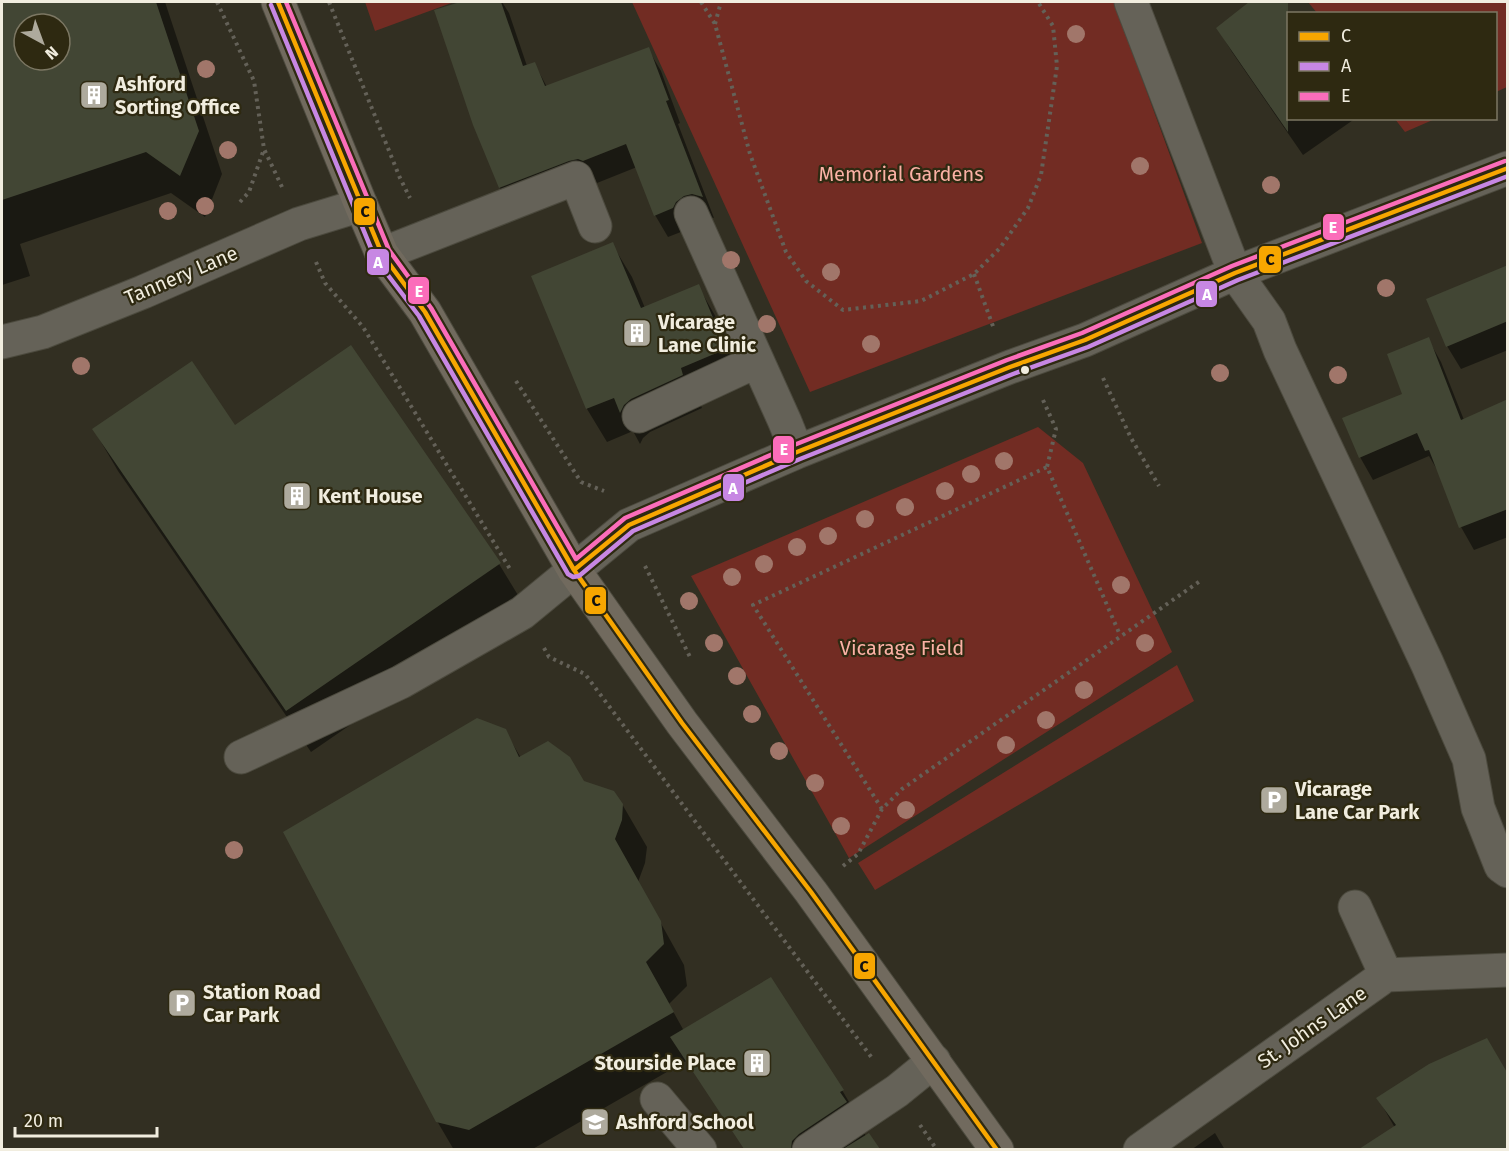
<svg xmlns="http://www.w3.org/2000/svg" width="1509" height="1151" viewBox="0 0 1509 1151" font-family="'Fira Sans',sans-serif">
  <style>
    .green { fill: #722c23 }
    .shadow { fill: #0007; fill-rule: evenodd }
    .building { fill: #424634; fill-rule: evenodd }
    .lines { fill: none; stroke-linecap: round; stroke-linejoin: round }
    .minor-casing { stroke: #4c4a3e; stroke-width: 35 }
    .major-casing { stroke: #4c4a3e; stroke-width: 35 }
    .path { stroke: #646158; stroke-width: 4; stroke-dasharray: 3 4.5; stroke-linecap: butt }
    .minor { stroke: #656258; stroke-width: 33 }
    .major { stroke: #716a5e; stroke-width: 33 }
    .bus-1-casing { stroke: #2e2911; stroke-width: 9 }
    .bus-2-casing { stroke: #2e2911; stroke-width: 9 }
    .bus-3-casing { stroke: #2e2911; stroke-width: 9 }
    .bus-1 { stroke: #f7a600; stroke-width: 4.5 }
    .bus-2 { stroke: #c787e3; stroke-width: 4.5 }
    .bus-3 { stroke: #fb6dba; stroke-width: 4.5 }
    .tree { fill: #a1766a }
    .bus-dot { fill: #f1eddf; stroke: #2e2911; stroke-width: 2 }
    .labels { text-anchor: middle; stroke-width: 4.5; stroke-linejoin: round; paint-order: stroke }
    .poi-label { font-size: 20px; font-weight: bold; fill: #f1eddf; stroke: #2e2911; text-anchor: start }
    .park-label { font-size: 20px; fill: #fbb1a5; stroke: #2e2911 }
    .street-label { font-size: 20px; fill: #f1eddf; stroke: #2e2911 }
    .line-badge { stroke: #2e2911; stroke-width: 2 }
    .badge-label { font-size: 16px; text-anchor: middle; font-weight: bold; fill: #fff }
    .pale-badge-label { font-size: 16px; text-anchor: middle; font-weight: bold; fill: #111 }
  </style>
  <rect width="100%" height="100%" fill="#322f22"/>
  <path class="green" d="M 365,2 L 454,2 L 375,31 Z
    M 632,2 L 1114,2 L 1202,243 L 810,392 Z
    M 1308,2 L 1507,2 L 1507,87 L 1496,92 L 1496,14 L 1317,13 Z
    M 1395,119 L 1435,119 L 1405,132 Z
    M 1038,427 L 1083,463 L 1172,652 L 849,858 L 691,576 Z
    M 1177,665 L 1194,701 L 875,890 L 858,863 Z"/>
  <path class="shadow" d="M 2,2 L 165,2 L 222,174 L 205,217 L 171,193 L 20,244 L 30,276 L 2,285 ZM 24,24 L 60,24 L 60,60 L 24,60 Z
    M 464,2 L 502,2 L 509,13 L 527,66 L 534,63 L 547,87 L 648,49 L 661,71 L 680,123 L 678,124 L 714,218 L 706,216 L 686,230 L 668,237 L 655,215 L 637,167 L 597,183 L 592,181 L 513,210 L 500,188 L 436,11 Z
    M 1252,2 L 1281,2 L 1290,14 L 1288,118 L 1356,118 L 1303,155 L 1232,52 L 1218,29 Z
    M 612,244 L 632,277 L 645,308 L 698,286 L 717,319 L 744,383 L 699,402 L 702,408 L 650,432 L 643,438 L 640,444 L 633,431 L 607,442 L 587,409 L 533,277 Z
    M 1508,266 L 1508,350 L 1461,369 L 1447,346 Z
    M 1428,339 L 1441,362 L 1464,420 L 1508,401 L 1508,537 L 1474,550 L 1461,527 L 1439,473 L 1429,456 L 1373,480 L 1360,457 L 1404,394 Z
    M 235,427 L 499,564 L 524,605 L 311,752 L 118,471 L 94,430 Z
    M 505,731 L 521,758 L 583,782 L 622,804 L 647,847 L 645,863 L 638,882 L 684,965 L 687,986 L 669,1004 L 684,1031 L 842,1090 L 862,1124 L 859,1125 L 866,1136 L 868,1135 L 878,1150 L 746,1150 L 693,1069 L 690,1069 L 686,1061 L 531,1150 L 454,1150 L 437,1121 Z
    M 1508,1077 L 1508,1150 L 1362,1150 L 1395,1128 L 1378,1098 Z
    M 1215,1133 L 1225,1150 L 1191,1150 Z"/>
  <path class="building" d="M 2,2 L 156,2 L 199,131 L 180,176 L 146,152 L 2,200 ZM 24,24 L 60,24 L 60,60 L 24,60 Z
    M 460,2 L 501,2 L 523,66 L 535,62 L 545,86 L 649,47 L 669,100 L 666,101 L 703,197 L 692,194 L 684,196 L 676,202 L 673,208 L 654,216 L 626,144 L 583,161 L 578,159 L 569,161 L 499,188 L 473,125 L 434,10 Z
    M 1249,2 L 1288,2 L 1288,132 L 1216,28 Z
    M 613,242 L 641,308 L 699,284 L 726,349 L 681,368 L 683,375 L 631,399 L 624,405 L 620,413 L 614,398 L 586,409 L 531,276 Z
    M 1508,265 L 1508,321 L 1446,347 L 1426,299 Z
    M 1429,337 L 1461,420 L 1508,399 L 1508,509 L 1459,528 L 1429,450 L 1425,451 L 1417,433 L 1359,458 L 1342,418 L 1402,394 L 1387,354 Z
    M 351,345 L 501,563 L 286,711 L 92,429 L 192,361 L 235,425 Z
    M 477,718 L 506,729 L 519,757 L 548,741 L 570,757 L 584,781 L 614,791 L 623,804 L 622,820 L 615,839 L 661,921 L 664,944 L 646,962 L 674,1012 L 469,1130 L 436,1122 L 283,832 Z
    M 771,977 L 844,1090 L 840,1092 L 847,1102 L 799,1134 L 792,1141 L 791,1149 L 744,1149 L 670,1037 Z
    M 1487,1038 L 1508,1074 L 1508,1149 L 1359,1149 L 1396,1125 L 1376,1098 L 1429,1064 Z
    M 869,1133 L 880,1149 L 843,1149 Z"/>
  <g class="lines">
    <g class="minor-casing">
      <path id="minor" d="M 1131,2 L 1235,273 L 1269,321 L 1280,350 L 1427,663 L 1469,759 L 1478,808 L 1501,866 L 1508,871
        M 691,213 L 785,422 L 797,452
        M 382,254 L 576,178 L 595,226
        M 2,342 L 43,332 L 143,292 L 299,224 L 361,205
        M 639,416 L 757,361
        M 241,757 L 401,682 L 522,613 L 629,525 L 797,452 L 1010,367 L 1085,340 L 1235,273 L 1508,168
        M 1355,907 L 1386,975
        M 657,1099 L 700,1150
        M 809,1150 L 897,1091 L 934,1061
        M 1140,1150 L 1386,975 L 1508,970"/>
    </g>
    <g class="major-casing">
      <path id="major" d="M 278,2 L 361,205 L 382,254 L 425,312 L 574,570 L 682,723 L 811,892 L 997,1150"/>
    </g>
    <path class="path" d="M 217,2 L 254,81 L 264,149 L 282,187
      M 329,2 L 400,178 L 410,198
      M 701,2 L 715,24 L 750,154 L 786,252 L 806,281 L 843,310 L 921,301 L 974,274 L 1000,248 L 1028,208 L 1041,175 L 1057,66 L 1053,26 L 1038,2
      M 715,24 L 721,2
      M 240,202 L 249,192 L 264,149
      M 316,262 L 325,283 L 363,327 L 510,569
      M 974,274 L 994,329
      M 1103,378 L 1131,438 L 1159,486
      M 516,381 L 581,482 L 604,491
      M 1043,400 L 1056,429 L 1047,467 L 1120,635
      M 645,566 L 691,659
      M 544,648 L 549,657 L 585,674 L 872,1058
      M 882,809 L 753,605 L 1047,467
      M 843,866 L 858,854 L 882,809 L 902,789 L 1200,581
      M 920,1125 L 937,1150"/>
    <use href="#minor" class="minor"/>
    <use href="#major" class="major"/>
    <g class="bus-1-casing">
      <path id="bus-1" d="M 278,2 L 382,254 L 425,312 L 574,570 L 682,723 L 811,892 L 997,1150
        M 574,570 L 629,525 L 797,452 L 1010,367 L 1085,340 L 1235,273 L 1508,168"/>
    </g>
    <g class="bus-2-casing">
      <path id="bus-2" d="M 271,5 L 375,258 L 419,316 L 568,574 L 573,577 L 579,576 L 633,531 L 800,459 L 1013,374 L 1088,347 L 1238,280 L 1508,176"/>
    </g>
    <g class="bus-3-casing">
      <path id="bus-3" d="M 286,2 L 389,250 L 431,308 L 576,559 L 625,518 L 794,445 L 1007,360 L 1082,333 L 1232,266 L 1505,161"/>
    </g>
    <use href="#bus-1" class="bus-1"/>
    <use href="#bus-2" class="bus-2"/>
    <use href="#bus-3" class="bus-3"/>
  </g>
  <g class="tree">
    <circle cx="1076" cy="34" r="9"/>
    <circle cx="206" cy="69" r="9"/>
    <circle cx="228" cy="150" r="9"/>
    <circle cx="1140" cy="166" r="9"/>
    <circle cx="1271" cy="185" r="9"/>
    <circle cx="205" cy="206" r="9"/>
    <circle cx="168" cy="211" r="9"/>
    <circle cx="731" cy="260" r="9"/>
    <circle cx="831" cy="272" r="9"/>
    <circle cx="1386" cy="288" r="9"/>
    <circle cx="767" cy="324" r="9"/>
    <circle cx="871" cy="344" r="9"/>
    <circle cx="81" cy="366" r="9"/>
    <circle cx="1220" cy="373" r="9"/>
    <circle cx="1338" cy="375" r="9"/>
    <circle cx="1004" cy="461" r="9"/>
    <circle cx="971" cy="474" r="9"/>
    <circle cx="945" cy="491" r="9"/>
    <circle cx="905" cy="507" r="9"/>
    <circle cx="865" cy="519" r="9"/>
    <circle cx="828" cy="536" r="9"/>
    <circle cx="797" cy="547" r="9"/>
    <circle cx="764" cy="564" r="9"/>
    <circle cx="732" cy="577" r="9"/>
    <circle cx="1121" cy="585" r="9"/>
    <circle cx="689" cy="601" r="9"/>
    <circle cx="714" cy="643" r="9"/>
    <circle cx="1145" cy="643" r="9"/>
    <circle cx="737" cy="676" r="9"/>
    <circle cx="1084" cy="690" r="9"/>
    <circle cx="752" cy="714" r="9"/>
    <circle cx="1046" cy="720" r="9"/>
    <circle cx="1006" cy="745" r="9"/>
    <circle cx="779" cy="751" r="9"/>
    <circle cx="815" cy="783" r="9"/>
    <circle cx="906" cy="810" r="9"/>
    <circle cx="841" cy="826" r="9"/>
    <circle cx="234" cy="850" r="9"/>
  </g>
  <defs>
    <g id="building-square" transform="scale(1.5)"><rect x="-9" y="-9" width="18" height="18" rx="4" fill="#aeaa9d" stroke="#2e2911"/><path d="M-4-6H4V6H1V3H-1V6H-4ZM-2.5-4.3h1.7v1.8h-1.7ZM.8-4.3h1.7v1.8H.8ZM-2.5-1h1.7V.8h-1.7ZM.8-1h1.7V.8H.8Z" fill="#fff"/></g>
    <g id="parking-square" transform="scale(1.5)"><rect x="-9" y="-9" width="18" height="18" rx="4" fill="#aeaa9d" stroke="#2e2911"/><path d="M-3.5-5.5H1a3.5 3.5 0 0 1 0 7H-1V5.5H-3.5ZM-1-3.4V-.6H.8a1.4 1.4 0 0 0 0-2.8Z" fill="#fff"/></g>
    <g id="school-square" transform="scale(1.5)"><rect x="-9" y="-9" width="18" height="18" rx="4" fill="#aeaa9d" stroke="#2e2911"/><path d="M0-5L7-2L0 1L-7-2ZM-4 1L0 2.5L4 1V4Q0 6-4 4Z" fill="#fff"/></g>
  </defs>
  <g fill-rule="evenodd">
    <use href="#building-square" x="94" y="95"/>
    <use href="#building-square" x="637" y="333"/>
    <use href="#building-square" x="297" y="496"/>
    <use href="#parking-square" x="1274" y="800"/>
    <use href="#parking-square" x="182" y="1003"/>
    <use href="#building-square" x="757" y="1063"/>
    <use href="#school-square" x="595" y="1122"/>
  </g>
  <circle class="bus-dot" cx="1025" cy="370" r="5"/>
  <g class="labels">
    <g class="poi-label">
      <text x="115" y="91">Ashford<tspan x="115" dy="23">Sorting Office</tspan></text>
      <text x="658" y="329">Vicarage<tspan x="658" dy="23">Lane Clinic</tspan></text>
      <text x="318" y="503">Kent House</text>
      <text x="1295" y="796">Vicarage<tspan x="1295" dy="23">Lane Car Park</tspan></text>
      <text x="203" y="999">Station Road<tspan x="203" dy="23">Car Park</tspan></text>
      <text x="736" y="1070" text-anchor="end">Stourside Place</text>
      <text x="616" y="1129">Ashford School</text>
    </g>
    <g class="park-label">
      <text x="901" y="181">Memorial Gardens</text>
      <text x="902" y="655">Vicarage Field</text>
    </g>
    <g class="street-label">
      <text transform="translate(181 275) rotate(-23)" y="7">Tannery Lane</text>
      <text transform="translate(1312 1027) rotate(-35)" y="7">St. Johns Lane</text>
    </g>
  </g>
  <g class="line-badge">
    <rect x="353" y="197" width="23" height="29" rx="6" fill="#f7a600"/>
    <rect x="1322" y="213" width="23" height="28" rx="6" fill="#fb6dba"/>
    <rect x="1258" y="245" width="24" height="29" rx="6" fill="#f7a600"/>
    <rect x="366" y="248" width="24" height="28" rx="6" fill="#c787e3"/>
    <rect x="407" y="276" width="23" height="29" rx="6" fill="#fb6dba"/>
    <rect x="1195" y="280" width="23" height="28" rx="6" fill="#c787e3"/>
    <rect x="772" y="435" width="23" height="29" rx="6" fill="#fb6dba"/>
    <rect x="722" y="473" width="23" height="29" rx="6" fill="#c787e3"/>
    <rect x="584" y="586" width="23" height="29" rx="6" fill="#f7a600"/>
    <rect x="853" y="952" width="23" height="28" rx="6" fill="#f7a600"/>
  </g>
  <g class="badge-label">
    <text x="1333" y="233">E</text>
    <text x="378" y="268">A</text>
    <text x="419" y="297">E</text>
    <text x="1207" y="300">A</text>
    <text x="784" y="455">E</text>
    <text x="733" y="494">A</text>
  </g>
  <g class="pale-badge-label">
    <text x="365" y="217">C</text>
    <text x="1270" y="265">C</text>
    <text x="596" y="606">C</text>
    <text x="864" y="972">C</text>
  </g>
  <rect width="1509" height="1151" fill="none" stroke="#f1eddf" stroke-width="6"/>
  <rect x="1287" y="12" width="210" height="108" fill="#2e2911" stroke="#7c7763" stroke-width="1.5"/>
  <rect x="1299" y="32" width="30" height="9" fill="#f7a600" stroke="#7c7763" stroke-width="1.5"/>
  <text x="1341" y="42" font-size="18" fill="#f1eddf">C</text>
  <rect x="1299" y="62" width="30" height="9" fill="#c787e3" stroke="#7c7763" stroke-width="1.5"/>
  <text x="1341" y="72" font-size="18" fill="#f1eddf">A</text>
  <rect x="1299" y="92" width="30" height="9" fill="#fb6dba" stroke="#7c7763" stroke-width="1.5"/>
  <text x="1341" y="102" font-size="18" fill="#f1eddf">E</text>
  <g transform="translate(42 42) rotate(139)"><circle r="28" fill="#2e2911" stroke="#7c7763" stroke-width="1.5"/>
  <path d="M0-4.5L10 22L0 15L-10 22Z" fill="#aeaa9d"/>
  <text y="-9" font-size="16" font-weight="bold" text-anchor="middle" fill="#f1eddf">N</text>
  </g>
  <path d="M15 1127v9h142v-9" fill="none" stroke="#f1eddf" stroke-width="3"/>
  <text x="24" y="1127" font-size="18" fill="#f1eddf" stroke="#2e2911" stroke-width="4.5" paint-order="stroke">20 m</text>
</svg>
